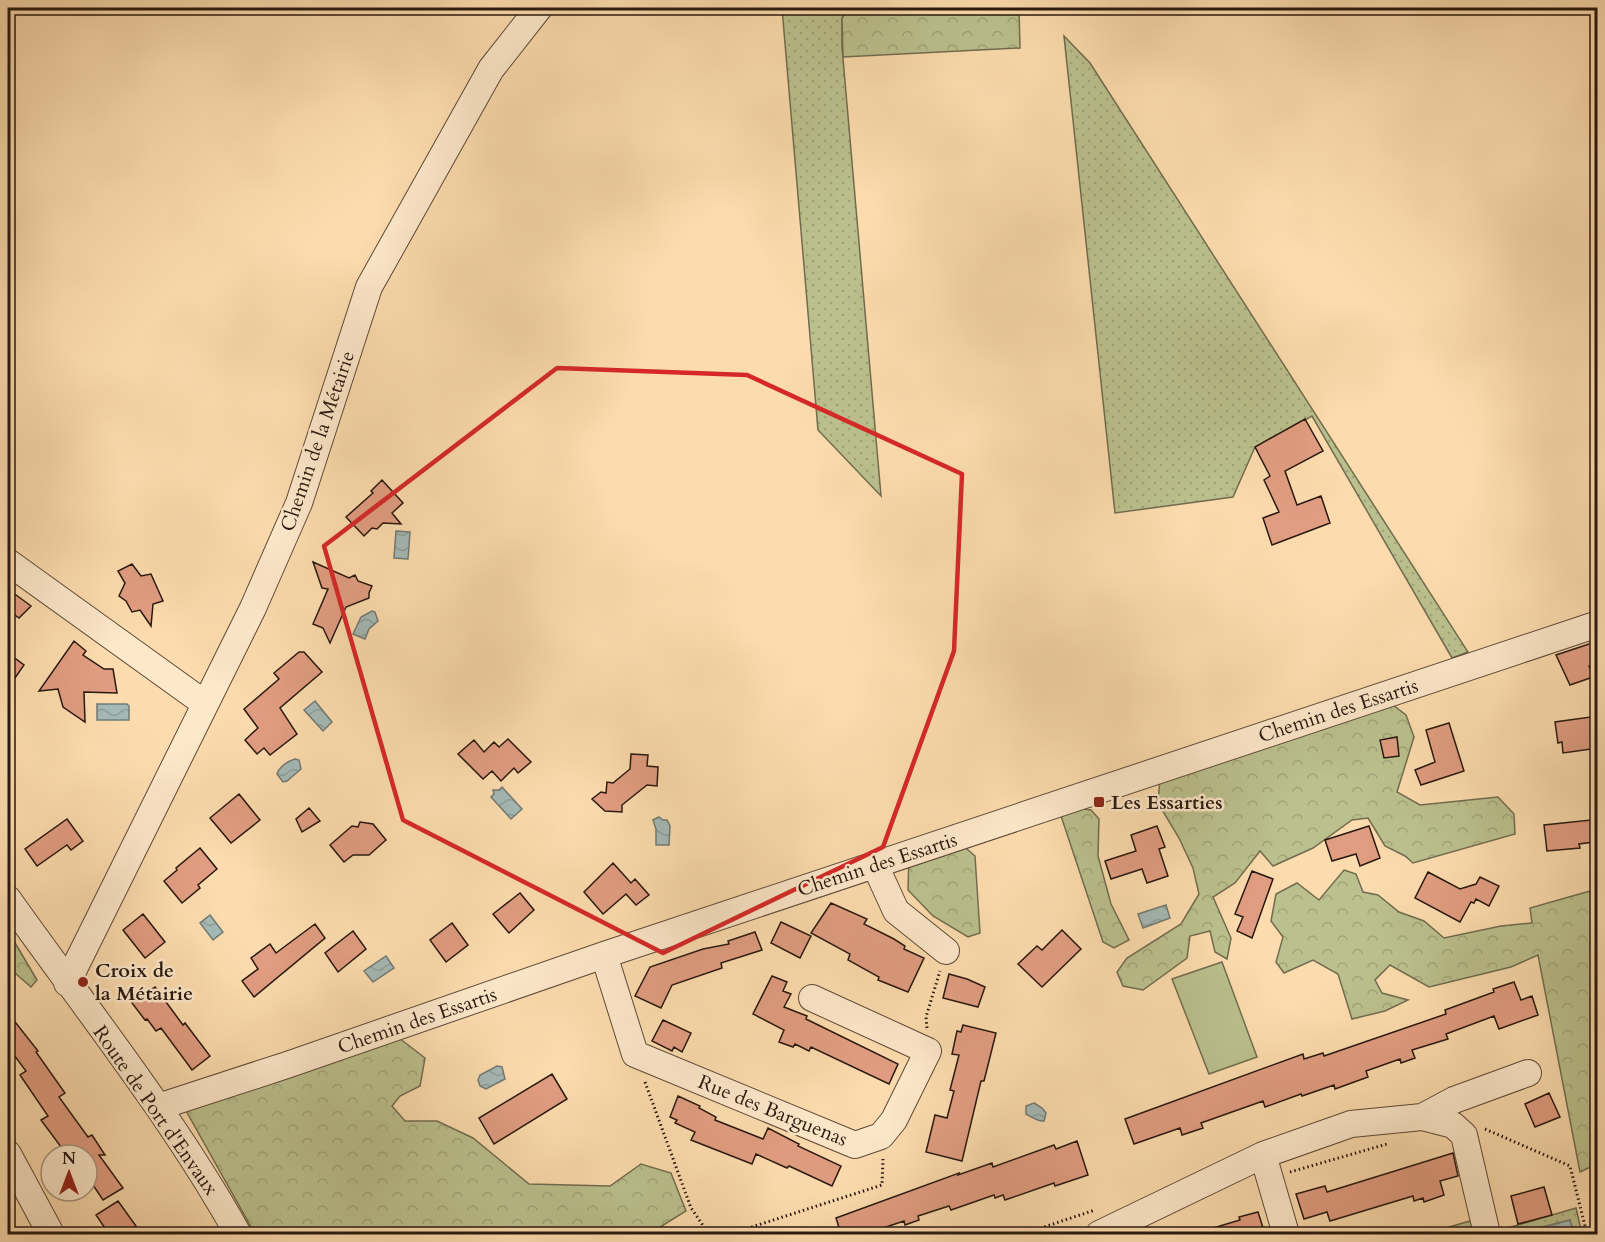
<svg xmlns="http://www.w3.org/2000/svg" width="1605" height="1242" viewBox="0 0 1605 1242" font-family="Cardo,serif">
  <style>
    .grass { fill: url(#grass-dots); stroke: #726c4e; stroke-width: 1.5 }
    .forest { fill: url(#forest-crowns); stroke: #726c4e; stroke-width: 1.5 }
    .green { fill: #bbc18e; stroke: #726c4e; stroke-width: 1.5 }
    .water { fill: url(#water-waves); stroke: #727973; stroke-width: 1.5 }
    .building { fill: #e19d81; stroke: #28180f; stroke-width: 1.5 }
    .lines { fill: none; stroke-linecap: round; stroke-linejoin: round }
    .minor-casing { stroke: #5d4937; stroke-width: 28 }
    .path { stroke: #28180f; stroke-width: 3; stroke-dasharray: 1.5 3; stroke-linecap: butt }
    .minor { stroke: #fde8ca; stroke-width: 26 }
    .marked { fill: none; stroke: #d62828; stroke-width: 4.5; stroke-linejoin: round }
    .poi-dot { fill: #8f2418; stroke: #fde8ca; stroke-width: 2 }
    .labels { text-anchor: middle; stroke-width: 5; stroke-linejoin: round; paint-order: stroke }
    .street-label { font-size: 20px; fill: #28180f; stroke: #fde8ca }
    .poi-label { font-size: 20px; font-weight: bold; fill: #28180f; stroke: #fde8ca; text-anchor: start }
  </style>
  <defs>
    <pattern id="grass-dots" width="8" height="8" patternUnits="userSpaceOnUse" patternTransform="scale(1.5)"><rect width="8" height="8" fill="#bbc18e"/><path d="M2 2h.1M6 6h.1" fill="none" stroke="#a1a579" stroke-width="1.8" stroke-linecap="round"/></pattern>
    <pattern id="forest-crowns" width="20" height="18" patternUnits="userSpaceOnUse" patternTransform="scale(1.5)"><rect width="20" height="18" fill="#bbc18e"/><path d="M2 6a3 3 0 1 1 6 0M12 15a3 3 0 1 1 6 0" fill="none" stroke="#a1a579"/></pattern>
    <pattern id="water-waves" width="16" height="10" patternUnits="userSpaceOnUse" patternTransform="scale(1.5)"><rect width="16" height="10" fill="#a4b9b6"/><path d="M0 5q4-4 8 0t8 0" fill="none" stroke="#8d9e9b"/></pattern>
  </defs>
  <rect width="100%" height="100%" fill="#fcdcae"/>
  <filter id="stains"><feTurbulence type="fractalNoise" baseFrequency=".00333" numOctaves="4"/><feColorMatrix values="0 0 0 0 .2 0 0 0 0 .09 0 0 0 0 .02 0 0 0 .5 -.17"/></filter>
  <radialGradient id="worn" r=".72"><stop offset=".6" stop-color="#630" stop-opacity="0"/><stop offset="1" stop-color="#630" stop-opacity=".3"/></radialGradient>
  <path class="grass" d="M 782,8 L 849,8 L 842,18 L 842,47 L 881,496 L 818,430 Z
    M 1064,36 L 1090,63 L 1468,652 L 1452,658 L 1312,416 L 1255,447 L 1233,497 L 1115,513 Z
    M 1576,1208 L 1582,1234 L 1494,1234 L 1494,1232 Z
    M 1470,1221 L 1474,1234 L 1425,1234 Z"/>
  <path class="forest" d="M 849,8 L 975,8 L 1019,10 L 1020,48 L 843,57 L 842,18 Z
    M 1389,702 L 1406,715 L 1414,737 L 1397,792 L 1420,805 L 1498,797 L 1514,814 L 1515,834 L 1413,863 L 1405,856 L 1385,846 L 1368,818 L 1352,820 L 1313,848 L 1273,866 L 1260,851 L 1235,883 L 1213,897 L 1231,938 L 1227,959 L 1215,952 L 1210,931 L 1190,936 L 1187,958 L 1143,990 L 1123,986 L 1117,972 L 1127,958 L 1181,924 L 1199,894 L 1193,868 L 1179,838 L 1158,803 L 1160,778 Z
    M 1075,808 L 1091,810 L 1099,819 L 1098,856 L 1111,904 L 1129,940 L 1114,948 L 1103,942 L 1060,813 Z
    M 959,842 L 975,856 L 980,933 L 968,937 L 933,916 L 908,890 L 909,853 Z
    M 1344,870 L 1356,874 L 1363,892 L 1378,895 L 1399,912 L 1424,921 L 1444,938 L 1501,926 L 1532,923 L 1530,908 L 1597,889 L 1597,1164 L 1580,1172 L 1538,955 L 1511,967 L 1429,987 L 1390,965 L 1375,980 L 1382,993 L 1408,1000 L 1385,1011 L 1352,1019 L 1338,974 L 1313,960 L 1284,973 L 1276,962 L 1283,937 L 1271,921 L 1276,894 L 1297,883 L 1319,900 Z
    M 8,931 L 37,980 L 31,987 L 8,967 Z
    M 399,1038 L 425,1058 L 420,1086 L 400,1096 L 392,1106 L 405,1121 L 437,1121 L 473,1138 L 529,1184 L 610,1186 L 641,1164 L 671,1173 L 686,1211 L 649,1234 L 255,1234 L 180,1100 Z"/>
  <path class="green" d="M 1222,962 L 1257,1057 L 1209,1074 L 1172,979 Z"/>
  <path class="water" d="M 396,531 L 410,532 L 408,559 L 394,558 Z
    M 372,611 L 375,612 L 378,621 L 369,629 L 365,639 L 353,634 L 361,617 Z
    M 315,701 L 332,722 L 323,731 L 304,710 Z
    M 97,704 L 127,704 L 129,706 L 129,720 L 97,720 Z
    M 295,759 L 299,760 L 301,769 L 287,781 L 283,782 L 277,774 C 279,767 288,761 295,759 Z
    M 502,787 L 522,809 L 511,819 L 491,797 L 494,794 L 493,790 L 499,790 Z
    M 659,817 L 663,820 L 667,820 L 670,826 L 669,845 L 656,845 L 656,829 L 653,820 Z
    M 1166,905 L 1170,918 L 1143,928 L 1138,914 Z
    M 210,915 L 223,932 L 213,940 L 200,923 Z
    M 386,956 L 394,968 L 373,982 L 364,971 Z
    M 497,1066 L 502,1067 L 505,1079 L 486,1089 L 480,1086 L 478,1080 L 480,1075 Z
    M 1034,1103 L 1042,1108 L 1046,1113 L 1044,1121 C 1039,1122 1031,1117 1026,1114 L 1026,1106 Z
    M 1570,1220 L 1574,1234 L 1514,1234 Z"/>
  <path class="building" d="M 1305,419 L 1323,451 L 1285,471 L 1297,505 L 1321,496 L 1330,523 L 1272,545 L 1263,518 L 1279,512 L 1264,480 L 1270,476 L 1255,447 Z
    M 382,480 L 403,503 L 392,513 L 401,524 L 383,523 L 377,529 L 372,528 L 364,536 L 346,517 L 373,493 L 371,491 Z
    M 313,562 L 349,578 L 355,575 L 358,581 L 372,586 L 369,593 L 369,598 L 346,607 L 330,643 L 323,628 L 313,624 L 328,589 L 322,588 Z
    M 132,564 L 141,576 L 151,574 L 163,601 L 153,604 L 151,626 L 140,610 L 132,612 L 126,601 L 119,596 L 125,583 L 118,571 Z
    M 8,589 L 31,606 L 19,618 L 8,610 Z
    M 74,641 L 86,651 L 83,655 L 104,669 L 113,669 L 117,693 L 84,692 L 85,722 L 63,707 L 58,689 L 39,691 Z
    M 1598,641 L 1598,663 L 1589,666 L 1593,677 L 1570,685 L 1556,655 Z
    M 299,652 L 304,652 L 322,672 L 280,708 L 297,734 L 270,755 L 264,748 L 257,754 L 245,740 L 258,728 L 244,709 L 279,679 L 274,673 Z
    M 8,653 L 24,665 L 8,688 Z
    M 1598,716 L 1598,748 L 1563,753 L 1562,742 L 1558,743 L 1555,722 Z
    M 1449,723 L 1464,771 L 1421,785 L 1415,770 L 1435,762 L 1426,730 Z
    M 1397,737 L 1399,756 L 1384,758 L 1380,740 Z
    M 508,739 L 531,762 L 518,773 L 514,768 L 501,781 L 492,771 L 483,779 L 458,754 L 474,740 L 484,752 L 494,742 L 499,747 Z
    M 631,754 L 648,755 L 647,766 L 658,767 L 657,786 L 647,785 L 622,805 L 622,812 L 605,811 L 592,799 L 601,792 L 606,793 L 607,782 L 613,783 L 630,769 Z
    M 239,794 L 260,820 L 231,843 L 210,818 Z
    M 309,808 L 320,821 L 302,832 L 296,819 Z
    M 67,819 L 83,841 L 71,850 L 67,845 L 37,866 L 25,849 Z
    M 1591,820 L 1594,842 L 1579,844 L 1580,848 L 1547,851 L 1544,825 Z
    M 360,822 L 373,824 L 386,840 L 369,855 L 353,855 L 344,862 L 330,845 L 352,826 L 358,827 Z
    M 1157,826 L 1165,847 L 1159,849 L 1168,876 L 1147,883 L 1142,869 L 1111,879 L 1105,861 L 1136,851 L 1131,835 Z
    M 1369,826 L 1380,858 L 1360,866 L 1356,854 L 1332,861 L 1325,840 Z
    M 200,848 L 217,869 L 198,885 L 200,888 L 182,903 L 164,881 L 177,870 L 176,868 Z
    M 613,863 L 631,883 L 635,879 L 649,895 L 636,905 L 626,894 L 603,914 L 584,892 Z
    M 1252,871 L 1273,879 L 1252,938 L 1237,931 L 1243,917 L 1235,914 Z
    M 1428,872 L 1460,889 L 1476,884 L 1480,877 L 1499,886 L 1489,906 L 1476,899 L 1474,903 L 1471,902 L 1460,922 L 1415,898 Z
    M 520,893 L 534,910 L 509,933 L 493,914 Z
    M 831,903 L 867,919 L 864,924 L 894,939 L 905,946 L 904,949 L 924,958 L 908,992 L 878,980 L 879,977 L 848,960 L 850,954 L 811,933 Z
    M 143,914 L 165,942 L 145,958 L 123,930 Z
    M 781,922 L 811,936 L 800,958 L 771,943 Z
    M 452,923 L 468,945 L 446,962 L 430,940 Z
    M 315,924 L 325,938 L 254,997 L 242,981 L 258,969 L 251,958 L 270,944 L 276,953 Z
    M 1062,930 L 1081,949 L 1042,987 L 1018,964 L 1037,946 L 1042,950 Z
    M 353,931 L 366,949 L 338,972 L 325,953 Z
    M 755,932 L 762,950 L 721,963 L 722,968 L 672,985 L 661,1008 L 635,996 L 650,967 L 703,949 L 729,944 L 728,941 Z
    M 949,974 L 967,979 L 985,987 L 978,1007 L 943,998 Z
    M 772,976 L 787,982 L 783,991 L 791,994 L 784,1007 L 807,1016 L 806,1019 L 898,1064 L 889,1084 L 811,1047 L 809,1051 L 795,1044 L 793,1047 L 779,1042 L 784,1030 L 753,1014 Z
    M 1514,982 L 1521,1000 L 1532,996 L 1538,1015 L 1499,1029 L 1494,1016 L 1446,1034 L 1448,1039 L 1412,1050 L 1415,1058 L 1401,1063 L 1400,1059 L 1366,1071 L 1368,1077 L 1335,1089 L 1334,1085 L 1302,1096 L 1301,1094 L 1265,1107 L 1263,1101 L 1201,1123 L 1203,1128 L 1182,1135 L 1180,1128 L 1134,1144 L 1125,1119 L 1303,1054 L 1304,1059 L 1323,1053 L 1324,1056 L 1446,1014 L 1445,1010 L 1494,992 L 1493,989 Z
    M 155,987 L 183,1025 L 185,1023 L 210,1056 L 192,1070 L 161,1028 L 156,1031 L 147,1019 L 145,1020 L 132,1003 Z
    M 8,1013 L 38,1051 L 36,1052 L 65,1093 L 59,1097 L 88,1137 L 92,1135 L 105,1155 L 99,1155 L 123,1188 L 103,1200 L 87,1176 L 87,1155 L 67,1155 L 41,1120 L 48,1116 L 20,1075 L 26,1071 L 8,1047 Z
    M 663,1020 L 691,1033 L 682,1052 L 674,1047 L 672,1051 L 652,1041 Z
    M 963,1025 L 996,1033 L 984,1081 L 981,1081 L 962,1161 L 926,1152 L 935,1115 L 947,1118 L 954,1091 L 950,1090 L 959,1055 L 952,1054 L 957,1031 L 961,1032 Z
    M 552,1074 L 567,1099 L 494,1144 L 479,1118 Z
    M 1549,1093 L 1560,1117 L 1535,1127 L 1525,1104 Z
    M 678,1096 L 700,1106 L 699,1108 L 716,1117 L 715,1120 L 763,1139 L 768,1128 L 799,1144 L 798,1146 L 841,1166 L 832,1186 L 789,1166 L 787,1168 L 756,1154 L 752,1164 L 691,1140 L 695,1132 L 675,1123 L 677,1120 L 670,1117 Z
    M 1077,1141 L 1088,1175 L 1055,1186 L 1054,1183 L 1005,1200 L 1003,1195 L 995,1198 L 994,1195 L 951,1210 L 949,1206 L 918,1216 L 919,1220 L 905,1225 L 904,1221 L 877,1230 L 878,1234 L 841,1234 L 836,1218 L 959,1173 L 958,1175 L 992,1163 L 993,1167 L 1054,1145 L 1056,1149 Z
    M 1453,1153 L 1458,1176 L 1440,1181 L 1444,1195 L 1424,1202 L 1423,1198 L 1414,1201 L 1413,1196 L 1330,1221 L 1327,1212 L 1304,1219 L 1296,1194 L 1325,1186 L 1327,1192 Z
    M 1544,1187 L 1552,1215 L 1518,1224 L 1511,1196 Z
    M 118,1201 L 136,1226 L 124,1234 L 109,1234 L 96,1215 Z
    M 1258,1212 L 1265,1234 L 1204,1234 L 1203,1231 L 1240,1220 L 1239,1217 Z"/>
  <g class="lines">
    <g class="minor-casing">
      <path id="minor" d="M 8,562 L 204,703
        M 875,865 L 896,911 L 946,951
        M 8,899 C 86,1009 172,1116 238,1234
        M 604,955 L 635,1054 L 855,1145 L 881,1136 L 894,1120 L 928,1051 L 812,998
        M 67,983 L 253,608 L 299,503 L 369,287 L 491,69 L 539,8
        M 158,1107 L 287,1065 L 604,955 L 1598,624
        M 1422,1117 L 1454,1100 L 1528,1073
        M 8,1154 L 51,1234
        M 1263,1155 L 1286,1234
        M 1099,1234 L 1263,1155 L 1351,1124 L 1422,1117 L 1453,1125 L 1464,1135 L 1487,1234"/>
    </g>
    <path class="path" d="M 927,1028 L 926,1017 L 940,971
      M 645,1082 L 691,1208 L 709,1234
      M 1485,1129 L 1570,1166 L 1587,1234
      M 1290,1172 L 1387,1144
      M 730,1234 L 882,1185 L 883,1159
      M 1023,1234 L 1095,1210"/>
    <use href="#minor" class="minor"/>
  </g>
  <path class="marked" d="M 557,368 L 747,375 L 962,474 L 954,651 L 883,847 L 663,953 L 403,820 L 324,546 Z"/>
  <g class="poi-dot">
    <rect x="1093" y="796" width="12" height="12" rx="3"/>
    <circle cx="83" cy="982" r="6"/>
  </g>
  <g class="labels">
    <g class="street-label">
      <text transform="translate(317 441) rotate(-71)" y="7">Chemin de la Métairie</text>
      <text transform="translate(1338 710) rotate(-18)" y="7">Chemin des Essartis</text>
      <text transform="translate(877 864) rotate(-18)" y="7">Chemin des Essartis</text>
      <text transform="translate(417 1020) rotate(-19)" y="7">Chemin des Essartis</text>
      <text transform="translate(156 1110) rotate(55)" y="7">Route de Port d'Envaux</text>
      <text transform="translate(773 1110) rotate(22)" y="7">Rue des Barguenas</text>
    </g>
    <g class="poi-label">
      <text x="1111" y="809">Les Essarties</text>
      <text x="95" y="977">Croix de<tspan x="95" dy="23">la Métairie</tspan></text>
    </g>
  </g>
  <rect width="1605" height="1242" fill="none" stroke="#fcdcae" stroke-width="30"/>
  <rect x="9" y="9" width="1587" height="1224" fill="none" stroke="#28180f" stroke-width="3"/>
  <rect x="15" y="15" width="1575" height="1212" fill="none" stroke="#28180f" stroke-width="1.5"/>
  <g transform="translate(69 1173)"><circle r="28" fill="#fde8ca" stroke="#a8957f" stroke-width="1.5"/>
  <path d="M0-4.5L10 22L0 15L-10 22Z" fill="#8f2418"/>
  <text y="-9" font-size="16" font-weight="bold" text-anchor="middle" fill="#28180f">N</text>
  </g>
  <rect width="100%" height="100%" filter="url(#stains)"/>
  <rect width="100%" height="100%" fill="url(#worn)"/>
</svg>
